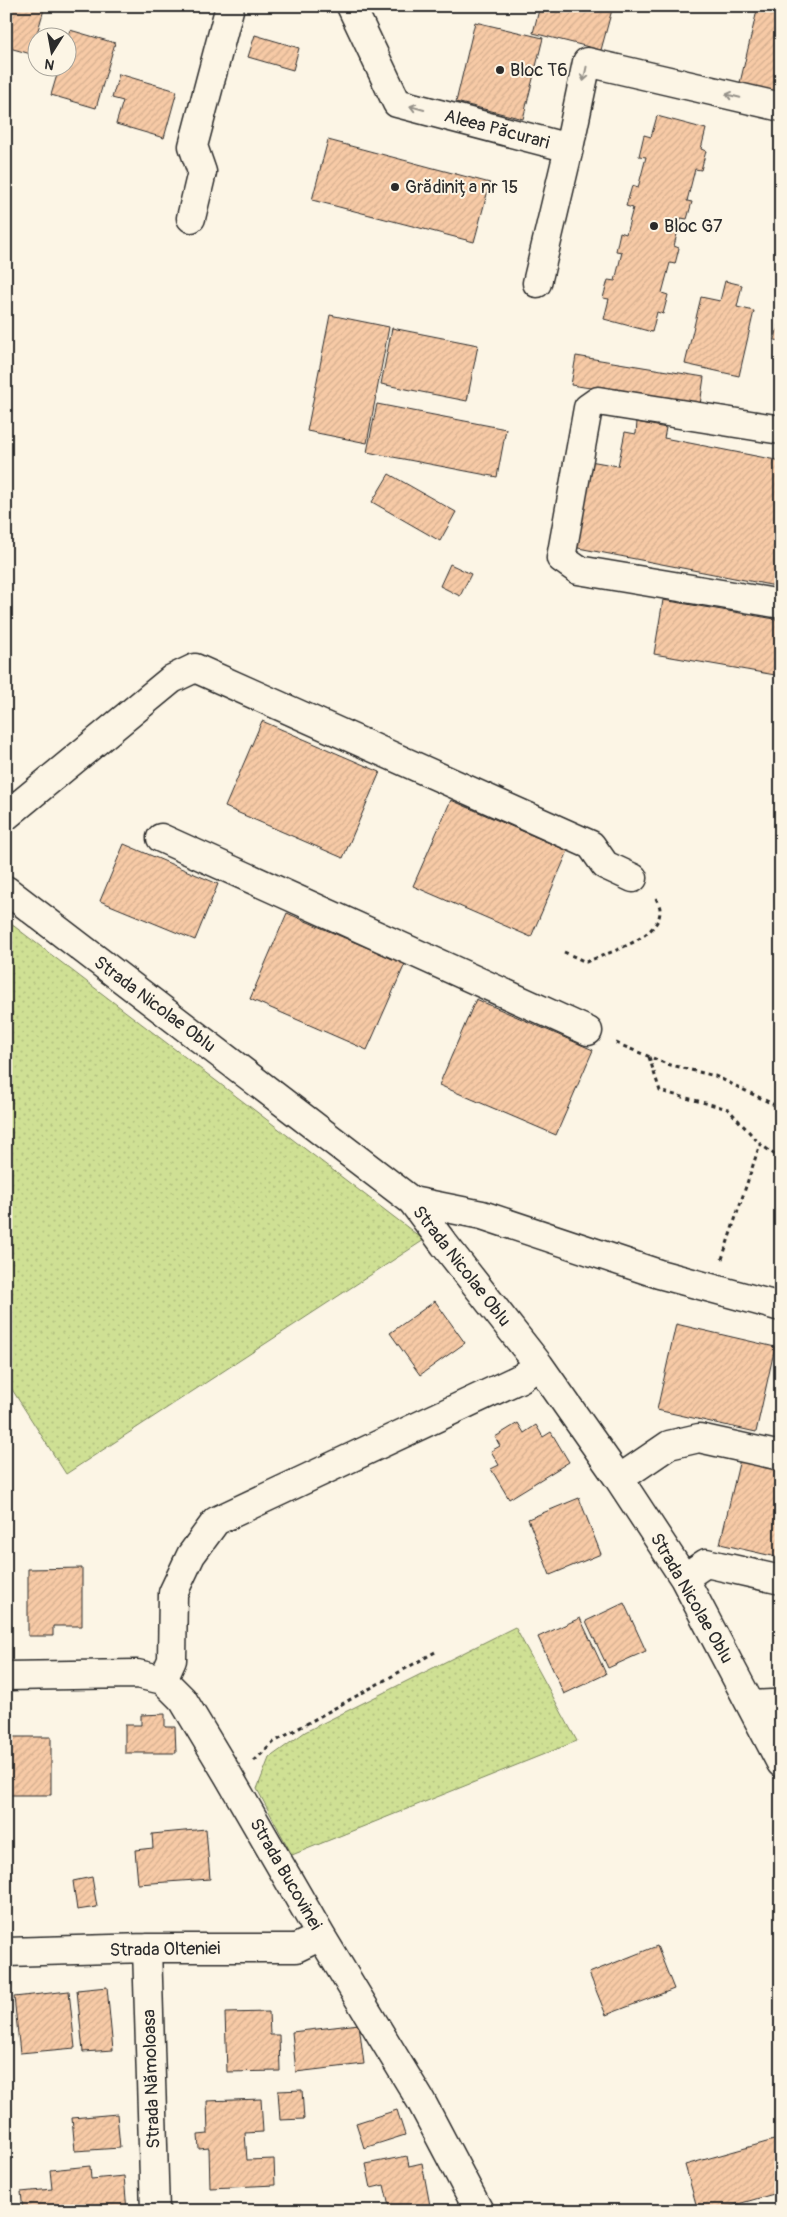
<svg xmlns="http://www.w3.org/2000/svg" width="787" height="2217" viewBox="0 0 787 2217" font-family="Pangolin,sans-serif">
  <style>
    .grass { fill: url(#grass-dots); stroke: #7d8660 }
    .building { fill: url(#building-hatch); stroke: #2b2b2b }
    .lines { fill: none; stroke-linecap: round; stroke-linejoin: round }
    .minor-casing { stroke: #2b2b2b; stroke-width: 31 }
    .path { stroke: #2b2b2b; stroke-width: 3; stroke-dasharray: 4 4; stroke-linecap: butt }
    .minor { stroke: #fcf5e5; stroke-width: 28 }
    .oneway { stroke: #949088 }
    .poi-dot { fill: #2b2b2b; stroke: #fcf5e5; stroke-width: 2 }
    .labels { text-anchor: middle; stroke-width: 4; stroke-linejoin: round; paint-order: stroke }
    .poi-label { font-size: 18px; fill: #2b2b2b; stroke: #fcf5e5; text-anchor: start }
    .street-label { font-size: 18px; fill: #2b2b2b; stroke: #fcf5e5 }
  </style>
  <defs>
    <pattern id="grass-dots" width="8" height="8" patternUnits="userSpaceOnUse" patternTransform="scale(1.25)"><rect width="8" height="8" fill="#cfe094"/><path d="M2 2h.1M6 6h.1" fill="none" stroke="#b2c080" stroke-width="1.8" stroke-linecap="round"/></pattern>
    <pattern id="building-hatch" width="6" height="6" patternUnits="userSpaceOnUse" patternTransform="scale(1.25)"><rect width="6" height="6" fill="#f7caa6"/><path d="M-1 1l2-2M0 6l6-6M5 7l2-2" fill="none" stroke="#d4ae8f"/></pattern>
  </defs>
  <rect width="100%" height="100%" fill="#fcf5e5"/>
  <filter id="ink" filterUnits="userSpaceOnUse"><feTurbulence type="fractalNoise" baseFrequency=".02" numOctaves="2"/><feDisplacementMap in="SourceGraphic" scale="10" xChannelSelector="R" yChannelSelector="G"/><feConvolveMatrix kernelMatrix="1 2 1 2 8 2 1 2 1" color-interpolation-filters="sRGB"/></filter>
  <g filter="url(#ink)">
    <path class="grass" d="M 6,920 L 424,1240 L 66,1474 L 6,1380 Z
      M 515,1627 L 577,1741 L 292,1855 L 257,1789 L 269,1758 L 305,1732 Z"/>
    <path class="building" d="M 6,6 L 45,6 L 31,54 L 6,47 Z
      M 540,6 L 613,6 L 601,50 L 533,33 Z
      M 758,6 L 781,6 L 781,97 L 739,87 Z
      M 475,22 L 543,38 L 523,119 L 456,102 Z
      M 70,30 L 115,43 L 96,108 L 51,95 L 59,68 L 68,68 L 67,38 Z
      M 255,35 L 299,48 L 293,70 L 248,57 Z
      M 119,74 L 177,91 L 164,138 L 116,124 L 123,101 L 112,98 Z
      M 657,116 L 706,129 L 701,149 L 706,151 L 701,170 L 695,169 L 687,201 L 692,202 L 687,219 L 681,218 L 674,246 L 679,248 L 675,264 L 670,263 L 662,293 L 668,295 L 663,314 L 657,312 L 652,332 L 604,319 L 609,299 L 603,298 L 608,280 L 615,281 L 622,252 L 616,251 L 620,232 L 626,234 L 633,208 L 626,206 L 632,186 L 638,188 L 646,157 L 639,156 L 644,135 L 651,137 Z
      M 328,140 L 490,183 L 474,242 L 312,200 Z
      M 725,281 L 742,285 L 737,307 L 754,311 L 739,376 L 685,364 L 701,297 L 720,301 Z
      M 330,315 L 389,327 L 367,443 L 307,431 Z
      M 779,321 L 781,321 L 781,341 L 775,340 Z
      M 392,328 L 478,345 L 467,401 L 381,384 Z
      M 576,356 L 704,377 L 700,405 L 571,385 Z
      M 377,404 L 506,429 L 497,477 L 367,452 Z
      M 637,422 L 666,428 L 664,438 L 781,461 L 781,587 L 573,547 L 590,461 L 618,466 L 625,432 L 636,434 Z
      M 389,474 L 456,512 L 440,541 L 372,502 Z
      M 450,564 L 471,574 L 460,596 L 440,586 Z
      M 663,600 L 781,620 L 781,676 L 654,654 Z
      M 262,721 L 380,772 L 343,858 L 225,807 Z
      M 451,800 L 568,851 L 531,937 L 413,886 Z
      M 124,844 L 218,884 L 195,940 L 100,901 Z
      M 287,913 L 405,964 L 367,1050 L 250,999 Z
      M 476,999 L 593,1050 L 556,1135 L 439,1085 Z
      M 435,1301 L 465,1343 L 420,1375 L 390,1333 Z
      M 676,1324 L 775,1347 L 756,1432 L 657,1410 Z
      M 518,1423 L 524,1433 L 536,1425 L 543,1437 L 551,1432 L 569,1462 L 509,1499 L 491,1469 L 499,1465 L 491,1451 L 500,1446 L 495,1437 Z
      M 740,1459 L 781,1468 L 781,1558 L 720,1544 Z
      M 579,1498 L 601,1554 L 550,1575 L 528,1519 Z
      M 82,1568 L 82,1626 L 53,1626 L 53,1636 L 28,1636 L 28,1569 Z
      M 624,1603 L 646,1651 L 608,1668 L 586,1621 Z
      M 580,1618 L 606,1674 L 564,1694 L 538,1637 Z
      M 165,1714 L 165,1727 L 175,1727 L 176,1753 L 125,1753 L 125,1725 L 141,1725 L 141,1715 Z
      M 6,1737 L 51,1737 L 51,1795 L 6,1795 Z
      M 206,1829 L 210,1879 L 138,1884 L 135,1850 L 153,1848 L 152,1834 Z
      M 92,1877 L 97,1907 L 77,1910 L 73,1881 Z
      M 657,1946 L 674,1989 L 606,2015 L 589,1973 Z
      M 107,1987 L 113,2050 L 83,2052 L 77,1990 Z
      M 69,1991 L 75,2048 L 20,2053 L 14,1997 Z
      M 269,2012 L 270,2035 L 279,2035 L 280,2071 L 227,2072 L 225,2013 Z
      M 359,2024 L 364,2064 L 296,2072 L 292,2032 Z
      M 302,2090 L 304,2119 L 280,2120 L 278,2091 Z
      M 261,2099 L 263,2132 L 245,2133 L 247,2160 L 274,2159 L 275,2185 L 210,2188 L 209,2148 L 199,2149 L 198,2135 L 208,2134 L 207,2101 Z
      M 397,2110 L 405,2135 L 364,2148 L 356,2123 Z
      M 117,2114 L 120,2148 L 75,2151 L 72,2118 Z
      M 781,2138 L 781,2192 L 713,2211 L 698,2211 L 685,2165 Z
      M 407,2156 L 409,2166 L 422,2163 L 431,2211 L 390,2211 L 384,2185 L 371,2188 L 366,2164 Z
      M 90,2166 L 91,2179 L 124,2176 L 127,2211 L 23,2211 L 21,2192 L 52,2189 L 50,2170 Z"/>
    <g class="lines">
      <g class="minor-casing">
        <path id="minor" d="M 351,6 L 397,103 L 569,148 L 587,62 L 781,107
          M 191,218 L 202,172 L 193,146 L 230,6
          M 537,283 L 569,148
          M 781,430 L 598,401 L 588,408 L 561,558 L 578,570 L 781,604
          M 6,816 L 172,679 L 195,668 L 591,845 L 605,865 L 633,878
          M 161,838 L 588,1031
          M 6,890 L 412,1201 L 444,1244 L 539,1365 L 619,1479 L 684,1578 L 781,1763
          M 412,1201 L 482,1215 L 659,1274 L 781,1307
          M 619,1479 L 669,1445 L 699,1438 L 781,1456
          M 684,1578 L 706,1563 L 781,1580
          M 6,1676 L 137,1674 L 163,1680 L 183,1700 L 228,1775 L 321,1936 L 421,2101 L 479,2211
          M 163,1680 L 172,1660 L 173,1593 L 191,1555 L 216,1521 L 521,1378 L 539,1365
          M 751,1705 L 772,1704 L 781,1706
          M 147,1948 L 155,2211
          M 6,1952 L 147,1948 L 296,1948 L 321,1936"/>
      </g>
      <path class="path" d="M 564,952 L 586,962 C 607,953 662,938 660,909 C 660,906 657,901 656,898
        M 616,1043 L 667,1064 L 715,1076 L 781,1108
        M 649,1057 L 660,1091 L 728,1109 L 760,1144 L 781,1159
        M 722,1259 L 760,1144
        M 254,1761 L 274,1742 L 437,1651"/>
      <use href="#minor" class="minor"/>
    </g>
    <defs><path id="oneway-shaft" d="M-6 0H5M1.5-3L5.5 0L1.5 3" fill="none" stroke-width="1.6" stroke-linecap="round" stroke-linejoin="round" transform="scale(1.25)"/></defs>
    <g class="oneway">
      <use href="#oneway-shaft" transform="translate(585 74) rotate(102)"/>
      <use href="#oneway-shaft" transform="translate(733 96) rotate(-167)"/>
      <use href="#oneway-shaft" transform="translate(417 108) rotate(-165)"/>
    </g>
  </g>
  <g class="poi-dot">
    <circle cx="500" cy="70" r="5"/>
    <circle cx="395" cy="187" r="5"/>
    <circle cx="654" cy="226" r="5"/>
  </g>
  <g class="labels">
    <g class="poi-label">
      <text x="510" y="76">Bloc T6</text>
      <text x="405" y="193">Grădinița nr 15</text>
      <text x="664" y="232">Bloc G7</text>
    </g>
    <g class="street-label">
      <text transform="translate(497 129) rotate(15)" y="6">Aleea Păcurari</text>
      <text transform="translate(155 1004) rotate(37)" y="6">Strada Nicolae Oblu</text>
      <text transform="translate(462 1266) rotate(52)" y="6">Strada Nicolae Oblu</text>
      <text transform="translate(692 1598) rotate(60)" y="6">Strada Nicolae Oblu</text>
      <text transform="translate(286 1874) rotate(60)" y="6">Strada Bucovinei</text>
      <text transform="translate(165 1949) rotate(-1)" y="6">Strada Olteniei</text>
      <text transform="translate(151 2079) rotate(-92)" y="6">Strada Nămoloasa</text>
    </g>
  </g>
  <rect width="787" height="2217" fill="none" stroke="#fcf5e5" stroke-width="25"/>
  <rect x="12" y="12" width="762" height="2192" fill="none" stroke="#2b2b2b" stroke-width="2" filter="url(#ink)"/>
  <g transform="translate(52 52) rotate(191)"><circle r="24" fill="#fcf5e5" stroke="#a8a49b"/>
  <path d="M0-4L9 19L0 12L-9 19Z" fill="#2b2b2b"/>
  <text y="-8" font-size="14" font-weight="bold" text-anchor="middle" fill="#2b2b2b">N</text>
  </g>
</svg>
